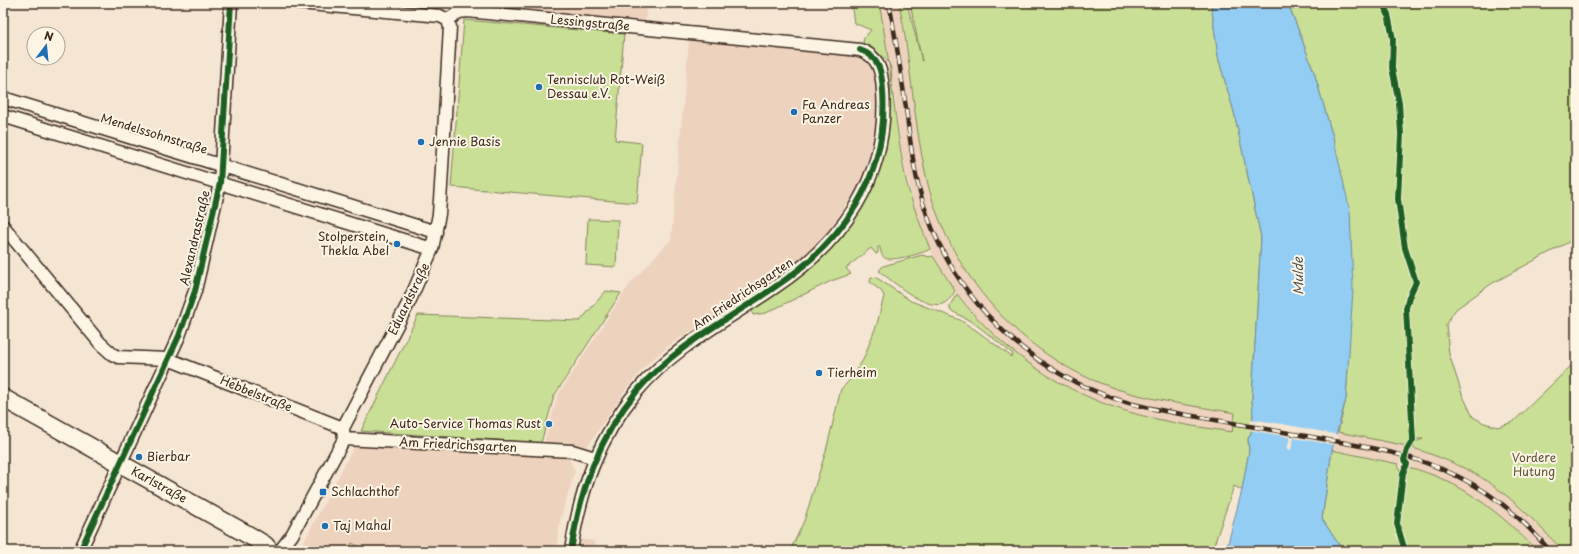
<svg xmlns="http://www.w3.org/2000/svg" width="1579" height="554" viewBox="0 0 1579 554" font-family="'Playpen Sans',sans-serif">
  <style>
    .built { fill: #edd2be }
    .green { fill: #c8df95; stroke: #82845a }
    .water { fill: #94cdf3; stroke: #708c9e }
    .pier { fill: #f5e5d3 }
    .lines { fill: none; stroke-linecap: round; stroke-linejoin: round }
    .minor-casing { stroke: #3b2a1e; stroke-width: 15 }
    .secondary-casing { stroke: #3b2a1e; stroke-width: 20 }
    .minor { stroke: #fcf5e5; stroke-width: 12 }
    .secondary { stroke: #fcf5e5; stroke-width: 17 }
    .rail-casing { stroke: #3b2a1e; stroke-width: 4.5 }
    .rail { stroke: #fcf5e5; stroke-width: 3; stroke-dasharray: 9; stroke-linecap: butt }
    .cycleway-casing { stroke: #fcf5e5; stroke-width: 8 }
    .cycleway { stroke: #1b5e20; stroke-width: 6 }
    .poi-dot { fill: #1f6fb2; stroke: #fcf5e5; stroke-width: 1.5 }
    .labels { text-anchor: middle; stroke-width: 4; stroke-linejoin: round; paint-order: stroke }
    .street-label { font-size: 12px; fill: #3b2a1e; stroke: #fcf5e5 }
    .poi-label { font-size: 12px; fill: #3b2a1e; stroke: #fcf5e5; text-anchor: start }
    .park-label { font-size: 12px; fill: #5e573c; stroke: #fcf5e5 }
    .water-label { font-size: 13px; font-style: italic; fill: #515353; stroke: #fcf5e5 }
  </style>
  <rect width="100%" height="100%" fill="#f5e5d3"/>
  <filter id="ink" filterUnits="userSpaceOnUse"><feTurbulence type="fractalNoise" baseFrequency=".025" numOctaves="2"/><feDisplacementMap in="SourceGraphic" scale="8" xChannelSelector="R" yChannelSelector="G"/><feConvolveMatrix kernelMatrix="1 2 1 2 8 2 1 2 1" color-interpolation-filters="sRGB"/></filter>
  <g filter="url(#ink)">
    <path class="built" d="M 463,3 L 647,3 L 645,22 Z
      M 879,3 L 899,3 L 926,177 L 934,207 L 948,241 L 980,291 L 998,312 L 1021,334 L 1044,352 L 1072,369 L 1099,382 L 1131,393 L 1163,401 L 1357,435 L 1407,446 L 1435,456 L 1468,470 L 1503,492 L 1533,519 L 1563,551 L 1537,551 L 1519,532 L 1427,472 L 1351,453 L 1156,419 L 1122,410 L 1089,397 L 1060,383 L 1033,366 L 1008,348 L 986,328 L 955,291 L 930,249 L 916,214 L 901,151 L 891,68 Z
      M 689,40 L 863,56 L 874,67 L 878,123 L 860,184 L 829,231 L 813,250 L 793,265 L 671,344 L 646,365 L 624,392 L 587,447 L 544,443 L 557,397 L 629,285 L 671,240 Z
      M 355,445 L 569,459 L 575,471 L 560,520 L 556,551 L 299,551 Z
      M 579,539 L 593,541 L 598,551 L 580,551 Z"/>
    <path class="green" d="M 851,3 L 879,3 C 891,62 894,122 906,180 C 912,204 921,226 930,249 C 925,253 890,262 885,258 C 881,256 881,251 880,247 L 878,247 L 878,253 L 876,254 L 871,248 L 846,268 L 851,274 L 831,281 L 766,313 L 753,315 L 752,310 L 754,306 C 776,290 800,275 820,258 C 864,221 886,167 889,111 C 889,101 893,76 891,68 C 887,54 870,52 863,42 L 864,38 L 871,30 L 854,23 Z
      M 899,3 L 907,3 L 922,61 L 910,3 L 1211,3 L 1218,57 L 1234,112 L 1261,237 L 1252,398 L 1253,416 L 1251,433 L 1248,439 L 1249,451 L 1242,490 L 1234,486 L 1212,551 L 790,551 L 804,521 L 826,451 L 841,389 L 849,381 L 863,360 L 877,324 L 884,296 L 882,292 L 870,282 L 871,277 L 877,278 L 911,301 L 960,320 L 977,331 L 1012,357 L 1013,354 L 974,323 L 950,310 L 950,305 L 957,294 C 1005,357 1078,403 1157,419 C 1182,425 1207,428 1232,432 L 1235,413 C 1190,405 1143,400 1100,383 C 1013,348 946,267 926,176 C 913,119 911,60 899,3 Z
      M 1288,3 L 1576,3 L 1576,238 L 1491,284 L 1456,309 L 1446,324 L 1449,354 L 1462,394 L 1473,417 L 1484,423 L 1498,427 L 1513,422 L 1576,361 L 1576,551 L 1563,551 C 1535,521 1505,489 1468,470 C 1450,461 1431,454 1413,448 L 1415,442 L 1423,439 L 1411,439 L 1407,446 L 1338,432 L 1346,399 L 1348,367 L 1334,141 L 1313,69 Z
      M 464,20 L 624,34 L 615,140 L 642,143 L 637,203 L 451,187 Z
      M 588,219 L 618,220 L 616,267 L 586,265 Z
      M 922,255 L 929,257 L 933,256 L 955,291 C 952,296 948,302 942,304 C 923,309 894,282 879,271 L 883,266 Z
      M 606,291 L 621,293 L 554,396 L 541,443 L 361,431 L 418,315 L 580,321 Z
      M 1332,450 L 1398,464 L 1401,474 L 1395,527 L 1401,551 L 1343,551 L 1322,519 Z
      M 1408,467 C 1460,480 1501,513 1537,551 L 1408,551 C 1405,545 1401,538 1399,531 C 1396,514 1402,482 1408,467 Z
      M 352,543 L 368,551 L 348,551 Z"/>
    <path class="water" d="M 1211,3 L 1288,3 L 1313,69 L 1334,141 L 1350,211 L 1353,289 L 1346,399 L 1332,450 L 1322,519 L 1343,551 L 1226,551 L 1242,490 L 1249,451 L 1248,439 L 1251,433 L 1253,416 L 1252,398 L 1261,237 L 1234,112 L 1218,57 Z"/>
    <path class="pier" d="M 1251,419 L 1293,426 L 1339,435 L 1336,445 L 1294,438 L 1291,450 L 1287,449 L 1290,437 L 1249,430 Z"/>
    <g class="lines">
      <g class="minor-casing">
        <path id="minor" d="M 299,3 L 440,16 L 448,20
          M 448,20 L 459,12 L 467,11 L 860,50 C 879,56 882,72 883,91 C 889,178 842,243 772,289 C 725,321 674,347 637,391 C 598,438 580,491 571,551
          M 3,98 L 436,232
          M 3,116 L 432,249
          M 3,226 L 100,343 L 112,354 L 118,357 L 168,359 L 343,428
          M 344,439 L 572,451 L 595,458
          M 80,551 L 179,336 L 195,291 L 220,183 L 231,3
          M 280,551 L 292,535 L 344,439 L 343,428 L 409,302 L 432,249 L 439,214 L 441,186 L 450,27 L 448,20"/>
      </g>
      <g class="secondary-casing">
        <path id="secondary" d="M 3,398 L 252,537 L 265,545 L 270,551"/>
      </g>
      <use href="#minor" class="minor"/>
      <use href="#secondary" class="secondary"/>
      <g class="rail-casing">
        <path id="rail" d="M 889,3 C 896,38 901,73 906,108 C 911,150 916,191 933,230 C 966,310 1037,374 1119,400 C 1147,409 1176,413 1204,418 C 1244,425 1283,432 1323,439 C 1369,447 1415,455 1457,476 C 1493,493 1525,521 1550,551"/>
      </g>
      <use href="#rail" class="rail"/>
      <g class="cycleway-casing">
        <path id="cycleway" d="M 1383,3 L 1388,14 L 1393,39 L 1392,68 L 1399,103 L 1401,134 L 1398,199 L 1405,248 L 1416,282 L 1409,297 L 1406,308 L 1413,440 L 1407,450 L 1404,460 L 1407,464 L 1403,473 L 1397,524 L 1405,551
          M 80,551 L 179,336 L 195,291 L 220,183 L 231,3
          M 571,551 C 580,491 598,438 637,391 C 674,347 725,321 772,289 C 842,243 889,178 883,91 C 882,72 879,56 860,50"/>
      </g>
      <use href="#cycleway" class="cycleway"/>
    </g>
  </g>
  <g class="poi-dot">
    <circle cx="539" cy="87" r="4"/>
    <circle cx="794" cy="112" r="4"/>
    <circle cx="421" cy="142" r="4"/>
    <circle cx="397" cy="244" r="4"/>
    <circle cx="819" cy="373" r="4"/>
    <circle cx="549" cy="424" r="4"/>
    <circle cx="139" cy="457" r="4"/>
    <rect x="319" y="488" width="8" height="8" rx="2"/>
    <circle cx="325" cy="526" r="4"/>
  </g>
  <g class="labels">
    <g class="street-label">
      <text transform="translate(590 23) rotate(5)" y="4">Lessingstraße</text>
      <text transform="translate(154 134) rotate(17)" y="4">Mendelssohnstraße</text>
      <text transform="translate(195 238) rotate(-77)" y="4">Alexandrastraße</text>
      <text transform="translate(743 294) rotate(-34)" y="4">Am Friedrichsgarten</text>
      <text transform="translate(409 299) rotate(-64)" y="4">Eduardstraße</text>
      <text transform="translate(256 394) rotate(22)" y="4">Hebbelstraße</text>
      <text transform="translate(458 445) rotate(3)" y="4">Am Friedrichsgarten</text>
      <text transform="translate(159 485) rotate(29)" y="4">Karlstraße</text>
    </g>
    <g class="poi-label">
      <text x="547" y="84">Tennisclub Rot-Weiß<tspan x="547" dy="14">Dessau e.V.</tspan></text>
      <text x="802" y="109">Fa Andreas<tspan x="802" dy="14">Panzer</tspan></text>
      <text x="429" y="146">Jennie Basis</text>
      <text x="389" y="241" text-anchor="end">Stolperstein,<tspan x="389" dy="14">Thekla Abel</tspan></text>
      <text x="827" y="377">Tierheim</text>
      <text x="541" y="428" text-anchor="end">Auto-Service Thomas Rust</text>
      <text x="147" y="461">Bierbar</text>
      <text x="331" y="496">Schlachthof</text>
      <text x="333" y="530">Taj Mahal</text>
    </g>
    <g class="park-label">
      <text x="1534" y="462">Vordere<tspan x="1534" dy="14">Hutung</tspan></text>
    </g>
    <g class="water-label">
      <text transform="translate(1298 276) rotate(-91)" y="5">Mulde</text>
    </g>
  </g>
  <rect width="1579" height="554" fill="none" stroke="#fcf5e5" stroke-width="16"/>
  <rect x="8" y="8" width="1563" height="538" fill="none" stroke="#3b2a1e" stroke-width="1.5" filter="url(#ink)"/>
  <g transform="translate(46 46) rotate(16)"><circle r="19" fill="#fcf5e5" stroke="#afa495"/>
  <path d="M0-3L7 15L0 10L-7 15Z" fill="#1f6fb2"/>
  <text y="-6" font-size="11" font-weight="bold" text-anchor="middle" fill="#3b2a1e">N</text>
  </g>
</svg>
